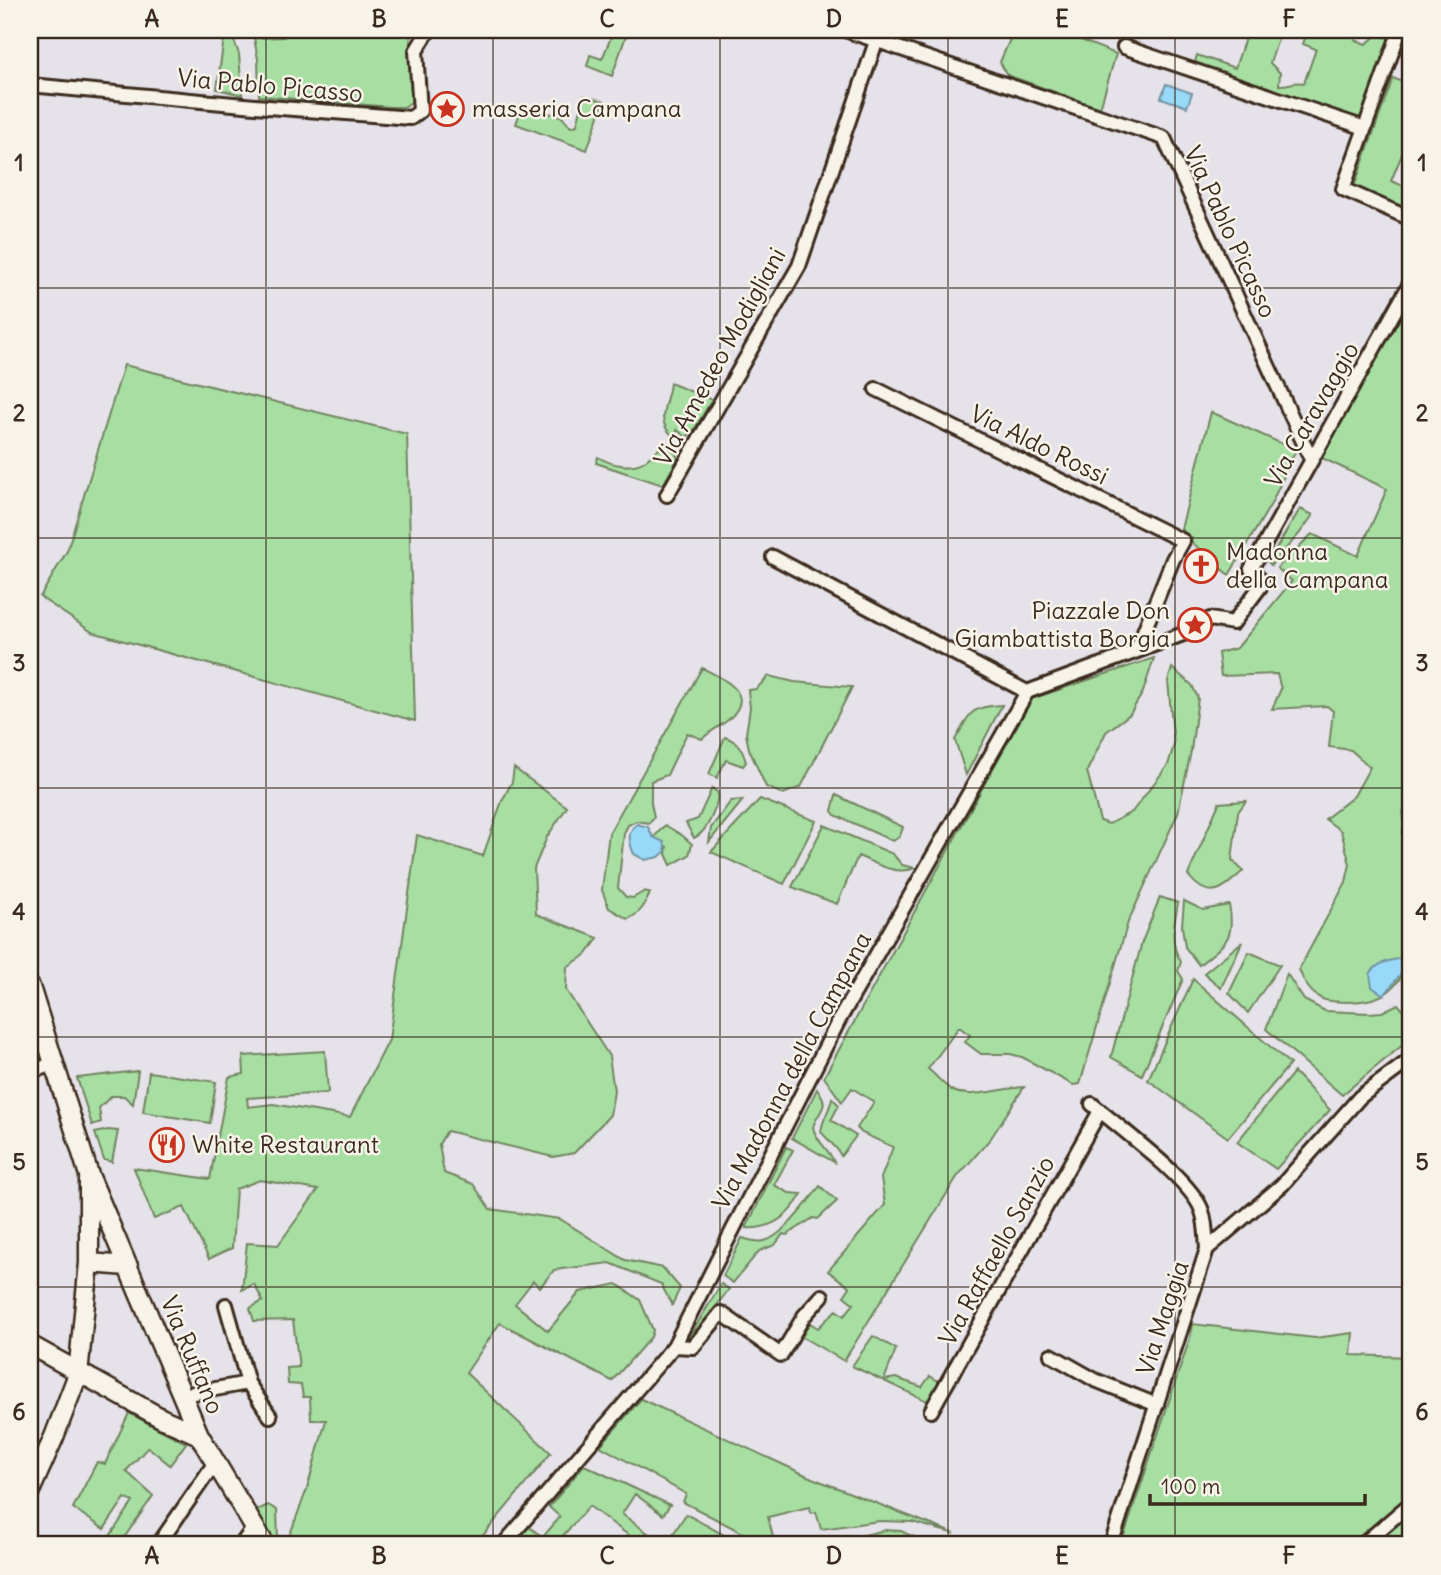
<svg xmlns="http://www.w3.org/2000/svg" width="1441" height="1575" viewBox="0 0 1441 1575" font-family="Delius,sans-serif">
  <style>
    .green { fill: #a7dfa3; stroke: #718460; stroke-width: 2 }
    .water { fill: #98d9fa; stroke: #7393a2; stroke-width: 2 }
    .lines { fill: none; stroke-linecap: round; stroke-linejoin: round }
    .street-casing { stroke: #3b2a1e; stroke-width: 18 }
    .secondary-casing { stroke: #3b2a1e; stroke-width: 23 }
    .street { stroke: #f7f3e8; stroke-width: 12 }
    .secondary { stroke: #f7f3e8; stroke-width: 18 }
    .grid { fill: none; stroke: #3b2a1e; stroke-width: 2; stroke-opacity: 0.55 }
    .labels { text-anchor: middle; stroke-width: 5; stroke-linejoin: round; paint-order: stroke }
    .street-label { font-size: 24px; fill: #3b2a1e; stroke: #f7f3e8 }
    .poi-label { font-size: 24px; fill: #3b2a1e; stroke: #f7f3e8; text-anchor: start }
    .neatline { fill: none; stroke: #3b2a1e; stroke-width: 2.5 }
    .grid-label { font-size: 23px; text-anchor: middle; font-weight: bold; fill: #3b2a1e }
  </style>
  <rect width="100%" height="100%" fill="#e6e2e9"/>
  <filter id="ink" filterUnits="userSpaceOnUse"><feTurbulence type="fractalNoise" baseFrequency=".0143" numOctaves="2"/><feDisplacementMap in="SourceGraphic" scale="14" xChannelSelector="R" yChannelSelector="G"/><feConvolveMatrix kernelMatrix="1 2 1 2 8 2 1 2 1" color-interpolation-filters="sRGB"/></filter>
  <g filter="url(#ink)">
    <path class="green" d="M 225,30 L 234,30 L 233,38 L 239,54 L 242,95 L 217,89 Z
      M 284,30 L 410,30 L 413,101 L 404,107 L 391,107 L 259,96 L 258,59 L 254,38 L 284,37 Z
      M 614,30 L 628,30 L 612,76 L 587,66 L 590,55 L 602,59 Z
      M 1014,30 L 1056,30 L 1116,54 L 1100,108 L 1007,75 L 1000,62 Z
      M 1232,30 L 1281,30 L 1270,63 L 1280,73 L 1279,85 C 1288,86 1294,81 1304,83 L 1316,49 L 1303,44 L 1308,30 L 1333,30 L 1339,32 L 1341,30 L 1355,30 L 1355,40 L 1366,44 L 1377,35 L 1389,38 L 1360,120 L 1195,62 L 1197,55 L 1235,68 L 1246,35 Z
      M 1393,78 L 1411,86 L 1411,142 L 1407,142 L 1391,181 L 1411,189 L 1411,210 L 1354,187 Z
      M 584,96 L 604,101 L 587,150 L 516,124 L 521,110 L 527,108 L 561,116 L 571,127 L 577,125 Z
      M 1411,290 L 1411,995 L 1407,987 L 1410,970 L 1404,971 C 1393,995 1375,1001 1350,1002 C 1342,1002 1330,1002 1322,999 C 1310,993 1303,981 1299,969 L 1346,882 L 1350,864 L 1341,831 L 1325,819 L 1354,796 L 1370,767 L 1351,750 L 1329,747 L 1333,711 L 1327,706 L 1272,709 L 1281,689 L 1277,674 L 1221,676 L 1218,653 L 1237,648 L 1292,581 L 1277,568 L 1312,534 L 1358,556 L 1387,489 L 1318,456 Z
      M 124,365 L 407,434 L 415,721 L 92,632 L 40,597 L 67,551 Z
      M 670,383 L 712,400 L 692,433 L 686,437 L 677,430 L 675,437 C 653,422 668,404 670,383 Z
      M 1211,412 L 1296,450 L 1271,504 L 1229,575 L 1200,552 L 1201,550 L 1191,542 L 1192,538 L 1181,529 Z
      M 664,447 C 671,448 676,451 678,458 L 663,485 L 596,463 L 598,457 C 611,465 633,470 646,460 C 653,455 656,449 664,447 Z
      M 1300,509 L 1313,515 L 1299,534 L 1271,565 L 1268,562 Z
      M 1154,658 L 1143,692 L 1130,714 L 1106,732 L 1087,771 L 1100,821 L 1109,824 L 1132,812 L 1168,765 L 1174,745 L 1168,681 L 1172,668 L 1192,685 L 1198,698 L 1191,751 L 1178,813 L 1128,922 L 1080,1084 L 1073,1085 L 1022,1057 L 1010,1054 L 981,1054 L 965,1042 L 970,1035 L 959,1027 L 928,1069 C 936,1075 945,1087 953,1091 C 970,1099 1004,1088 1024,1087 L 991,1138 L 957,1177 L 844,1361 L 802,1337 L 810,1323 L 818,1328 L 836,1310 L 844,1316 L 854,1304 L 844,1296 L 850,1287 L 828,1271 L 885,1205 L 881,1178 L 893,1147 L 862,1133 L 857,1128 L 874,1102 L 852,1088 L 842,1102 L 824,1077 L 1031,699 Z
      M 702,668 C 722,678 758,693 729,719 C 721,726 710,731 702,739 L 687,733 L 667,775 L 651,781 L 651,803 L 654,817 L 649,823 L 636,821 L 628,825 L 624,833 L 618,888 L 626,897 L 633,898 L 645,891 L 650,893 C 645,905 641,913 628,919 L 609,908 L 602,890 L 609,833 Z
      M 769,676 L 794,682 L 852,687 L 801,787 L 783,794 L 766,787 L 749,749 L 746,734 L 750,708 L 748,690 L 756,689 Z
      M 1002,705 L 966,775 L 955,740 C 971,713 968,707 1002,705 Z
      M 725,737 C 739,742 742,749 746,762 L 743,766 L 726,760 L 717,778 L 709,774 Z
      M 514,768 L 567,807 L 547,837 L 534,868 L 536,914 L 598,938 L 587,954 L 567,967 L 566,990 L 609,1056 L 614,1091 L 610,1115 L 574,1153 L 553,1157 L 447,1131 L 439,1144 L 444,1173 L 473,1184 L 490,1209 L 560,1219 L 625,1260 L 663,1268 L 680,1288 L 672,1305 L 661,1284 L 610,1263 L 554,1270 L 540,1287 L 533,1281 L 515,1304 L 548,1331 L 580,1292 L 617,1284 L 640,1300 L 653,1330 L 651,1337 L 612,1381 L 500,1323 L 466,1373 L 551,1453 L 475,1545 L 286,1545 L 307,1489 L 326,1420 L 311,1420 L 310,1397 L 303,1397 L 301,1385 L 288,1384 L 287,1368 L 299,1367 L 293,1320 L 254,1321 L 250,1308 L 263,1301 L 254,1284 L 242,1290 L 247,1243 L 278,1245 L 318,1190 L 260,1180 L 236,1189 L 232,1248 L 209,1259 L 184,1207 L 154,1219 L 134,1168 L 210,1179 L 229,1077 L 244,1074 L 243,1056 L 325,1051 L 328,1093 L 247,1098 L 248,1107 L 273,1104 L 350,1117 L 389,1040 L 417,835 L 483,856 L 502,801 L 512,782 Z
      M 712,788 L 718,793 C 717,807 708,832 694,838 L 686,823 L 698,819 Z
      M 836,795 L 903,827 L 900,836 L 893,841 L 835,815 L 832,811 Z
      M 760,799 L 816,821 L 784,884 L 711,852 Z
      M 743,800 L 709,842 L 711,828 L 731,801 Z
      M 1246,801 L 1238,812 L 1232,860 L 1243,871 C 1222,890 1209,902 1188,875 L 1219,803 Z
      M 665,825 L 683,836 L 692,844 L 689,855 L 671,865 L 666,854 L 667,847 L 654,837 Z
      M 824,825 L 893,854 L 902,865 L 915,868 C 895,876 876,863 858,856 L 837,904 L 792,887 Z
      M 1160,897 L 1178,903 C 1174,925 1169,943 1181,962 L 1178,971 L 1183,979 L 1142,1075 L 1111,1057 L 1142,942 Z
      M 1184,901 L 1203,910 L 1229,905 C 1236,940 1224,944 1199,965 L 1185,947 L 1182,926 Z
      M 1242,942 L 1221,988 L 1204,973 Z
      M 1249,952 L 1280,965 L 1248,1013 L 1229,993 Z
      M 1287,974 L 1304,1000 L 1325,1011 L 1369,1013 L 1382,1012 L 1398,1004 L 1411,1020 L 1411,1038 L 1342,1095 L 1266,1029 Z
      M 1193,979 L 1290,1064 L 1228,1138 L 1148,1080 Z
      M 138,1071 L 133,1104 L 124,1096 L 111,1096 L 99,1108 L 101,1122 L 92,1125 L 77,1078 Z
      M 149,1072 L 216,1082 L 210,1123 L 143,1112 Z
      M 1294,1072 L 1330,1110 L 1276,1169 L 1237,1142 Z
      M 817,1089 C 832,1107 818,1110 813,1127 C 816,1142 829,1149 834,1162 L 792,1138 Z
      M 832,1098 L 839,1105 L 831,1120 L 856,1136 L 841,1156 L 837,1149 L 821,1132 C 822,1120 830,1110 832,1098 Z
      M 108,1130 L 118,1131 L 112,1162 L 104,1160 L 95,1133 Z
      M 786,1147 L 793,1150 L 774,1185 L 789,1193 L 802,1194 C 789,1216 772,1230 746,1228 Z
      M 820,1186 L 837,1201 L 818,1219 L 813,1218 L 787,1235 L 783,1234 L 775,1245 L 759,1251 L 733,1283 L 723,1276 L 742,1238 C 749,1240 757,1243 764,1241 C 782,1238 809,1200 820,1186 Z
      M 721,1284 L 729,1289 L 689,1342 L 687,1341 Z
      M 1192,1324 L 1315,1338 L 1353,1333 L 1351,1355 L 1411,1357 L 1411,1498 L 1354,1545 L 1121,1545 L 1190,1338 Z
      M 873,1336 L 896,1349 L 884,1380 L 896,1378 L 922,1387 L 930,1376 L 940,1382 L 929,1402 L 852,1366 Z
      M 641,1399 L 812,1478 L 955,1534 L 912,1522 L 880,1521 L 821,1529 L 816,1512 L 811,1513 L 809,1507 L 768,1517 L 775,1545 L 766,1545 L 683,1502 L 686,1494 L 600,1446 Z
      M 129,1413 L 186,1443 L 170,1465 L 148,1447 L 126,1471 L 153,1496 L 119,1545 L 104,1545 L 133,1502 L 125,1498 L 104,1529 L 73,1508 L 97,1462 L 105,1464 Z
      M 584,1465 L 670,1505 L 663,1515 L 635,1494 L 622,1514 L 664,1545 L 642,1545 L 589,1506 L 555,1545 L 522,1545 L 515,1542 L 529,1527 L 543,1537 L 560,1517 L 549,1507 Z
      M 268,1505 L 277,1510 L 278,1538 L 272,1542 L 256,1511 Z
      M 1411,1509 L 1411,1540 C 1402,1547 1395,1547 1385,1541 L 1383,1533 Z
      M 686,1514 L 742,1545 L 666,1545 Z
      M 885,1530 L 901,1531 L 916,1538 L 904,1545 L 824,1545 Z"/>
    <path class="water" d="M 1166,84 L 1192,93 L 1187,107 L 1161,98 Z
      M 1411,789 L 1411,850 L 1402,833 L 1405,826 L 1403,812 Z
      M 637,824 L 648,827 L 653,837 L 664,842 L 666,851 L 659,857 L 645,860 L 634,854 C 629,843 626,831 637,824 Z
      M 1406,957 L 1411,964 C 1399,972 1394,985 1384,995 L 1372,987 L 1370,974 C 1379,960 1392,961 1406,957 Z"/>
    <g class="lines">
      <g class="street-casing">
        <path id="street" d="M 845,30 L 1164,138 L 1311,459
          M 1400,30 L 1343,189 L 1411,219
          M 1124,47 L 1365,128
          M 30,85 L 255,106 L 411,118 L 420,111 L 416,51 L 429,30
          M 876,389 L 1183,541 L 1173,559 L 1136,651
          M 667,495 L 799,266 L 880,30
          M 773,557 L 1027,692
          M 30,1072 L 55,1063
          M 1092,1104 C 1118,1127 1192,1180 1202,1211 C 1206,1222 1206,1237 1207,1249
          M 674,1346 L 693,1347 L 721,1313 L 781,1355 L 804,1316 L 822,1296
          M 1051,1355 L 1095,1380 L 1157,1405
          M 248,1383 L 270,1416
          M 183,1395 L 248,1383 L 226,1305
          M 931,1411 L 1100,1111
          M 158,1545 L 214,1464
          M 241,1545 L 254,1527
          M 503,1545 L 674,1346 L 839,1020 L 1027,692 L 1194,630 L 1210,619 L 1233,623 L 1263,583 L 1251,569 L 1411,282
          M 1111,1545 L 1207,1249 L 1282,1185 L 1360,1097 L 1411,1059
          M 1362,1545 L 1411,1503"/>
      </g>
      <g class="secondary-casing">
        <path id="secondary" d="M 30,987 L 89,1175 L 199,1435 L 265,1545
          M 89,1263 L 128,1266
          M 30,1345 L 163,1419 L 199,1435
          M 30,1491 L 54,1437 L 78,1374 L 89,1263 L 89,1179"/>
      </g>
      <use href="#street" class="street"/>
      <use href="#secondary" class="secondary"/>
    </g>
  </g>
  <path class="grid" d="M 266,30 L 266,1545M 493,30 L 493,1545M 720,30 L 720,1545M 948,30 L 948,1545M 1175,30 L 1175,1545M 30,288 L 1411,288M 30,538 L 1411,538M 30,788 L 1411,788M 30,1037 L 1411,1037M 30,1287 L 1411,1287"/>
  <defs>
    <g id="sight-ring" transform="scale(1.75)"><circle r="9.5" fill="#f7f3e8" stroke="#c8321e" stroke-width="1.5"/><path d="M0-6L1.8-2.2L6-1.7L2.9 1.2L3.7 5.4L0 3.3L-3.7 5.4L-2.9 1.2L-6-1.7L-1.8-2.2Z" fill="#c8321e"/></g>
    <g id="church-ring" transform="scale(1.75)"><circle r="9.5" fill="#f7f3e8" stroke="#c8321e" stroke-width="1.5"/><path d="M-1.2-6h2.4v3.5h3.3v2.4h-3.3V6h-2.4V-.1h-3.3v-2.4h3.3Z" fill="#c8321e"/></g>
    <g id="restaurant-ring" transform="scale(1.75)"><circle r="9.5" fill="#f7f3e8" stroke="#c8321e" stroke-width="1.5"/><path d="M-5-6h1v4h1v-4h1v4h1v-4h1v5L-1.5 .5V6h-2V.5L-5-1ZM5-6V6H3V1.5H1.5Q1.5-4 5-6Z" fill="#c8321e"/></g>
  </defs>
  <g fill-rule="evenodd">
    <use href="#sight-ring" x="447" y="109"/>
    <use href="#church-ring" x="1201" y="566"/>
    <use href="#sight-ring" x="1195" y="625"/>
    <use href="#restaurant-ring" x="167" y="1145"/>
  </g>
  <g class="labels">
    <g class="street-label">
      <text transform="translate(270 86) rotate(5)" y="8">Via Pablo Picasso</text>
      <text transform="translate(1230 232) rotate(65)" y="8">Via Pablo Picasso</text>
      <text transform="translate(720 357) rotate(-61)" y="8">Via Amedeo Modigliani</text>
      <text transform="translate(1312 415) rotate(-60)" y="8">Via Caravaggio</text>
      <text transform="translate(1039 445) rotate(26)" y="8">Via Aldo Rossi</text>
      <text transform="translate(792 1071) rotate(-62)" y="8">Via Madonna della Campana</text>
      <text transform="translate(997 1251) rotate(-61)" y="8">Via Raffaello Sanzio</text>
      <text transform="translate(1163 1318) rotate(-72)" y="8">Via Maggia</text>
      <text transform="translate(192 1355) rotate(67)" y="8">Via Ruffano</text>
    </g>
    <g class="poi-label">
      <text x="472" y="117">masseria Campana</text>
      <text x="1226" y="560">Madonna<tspan x="1226" dy="28">della Campana</tspan></text>
      <text x="1170" y="619" text-anchor="end">Piazzale Don<tspan x="1170" dy="28">Giambattista Borgia</tspan></text>
      <text x="192" y="1153">White Restaurant</text>
    </g>
  </g>
  <rect width="1441" height="1575" fill="none" stroke="#f7f3e8" stroke-width="77"/>
  <path d="M1150 1494v10h215v-10" fill="none" stroke="#3b2a1e" stroke-width="3.5"/>
  <text x="1161" y="1494" font-size="21" fill="#3b2a1e" stroke="#f7f3e8" stroke-width="5" paint-order="stroke">100 m</text>
  <rect x="38" y="38" width="1364" height="1498" class="neatline"/>
  <g class="grid-label">
    <text x="152" y="27">A</text>
    <text x="379" y="27">B</text>
    <text x="607" y="27">C</text>
    <text x="834" y="27">D</text>
    <text x="1062" y="27">E</text>
    <text x="1289" y="27">F</text>
    <text x="19" y="171">1</text>
    <text x="1422" y="171">1</text>
    <text x="19" y="421">2</text>
    <text x="1422" y="421">2</text>
    <text x="19" y="671">3</text>
    <text x="1422" y="671">3</text>
    <text x="19" y="920">4</text>
    <text x="1422" y="920">4</text>
    <text x="19" y="1170">5</text>
    <text x="1422" y="1170">5</text>
    <text x="19" y="1420">6</text>
    <text x="1422" y="1420">6</text>
    <text x="152" y="1564">A</text>
    <text x="379" y="1564">B</text>
    <text x="607" y="1564">C</text>
    <text x="834" y="1564">D</text>
    <text x="1062" y="1564">E</text>
    <text x="1289" y="1564">F</text>
  </g>
</svg>
